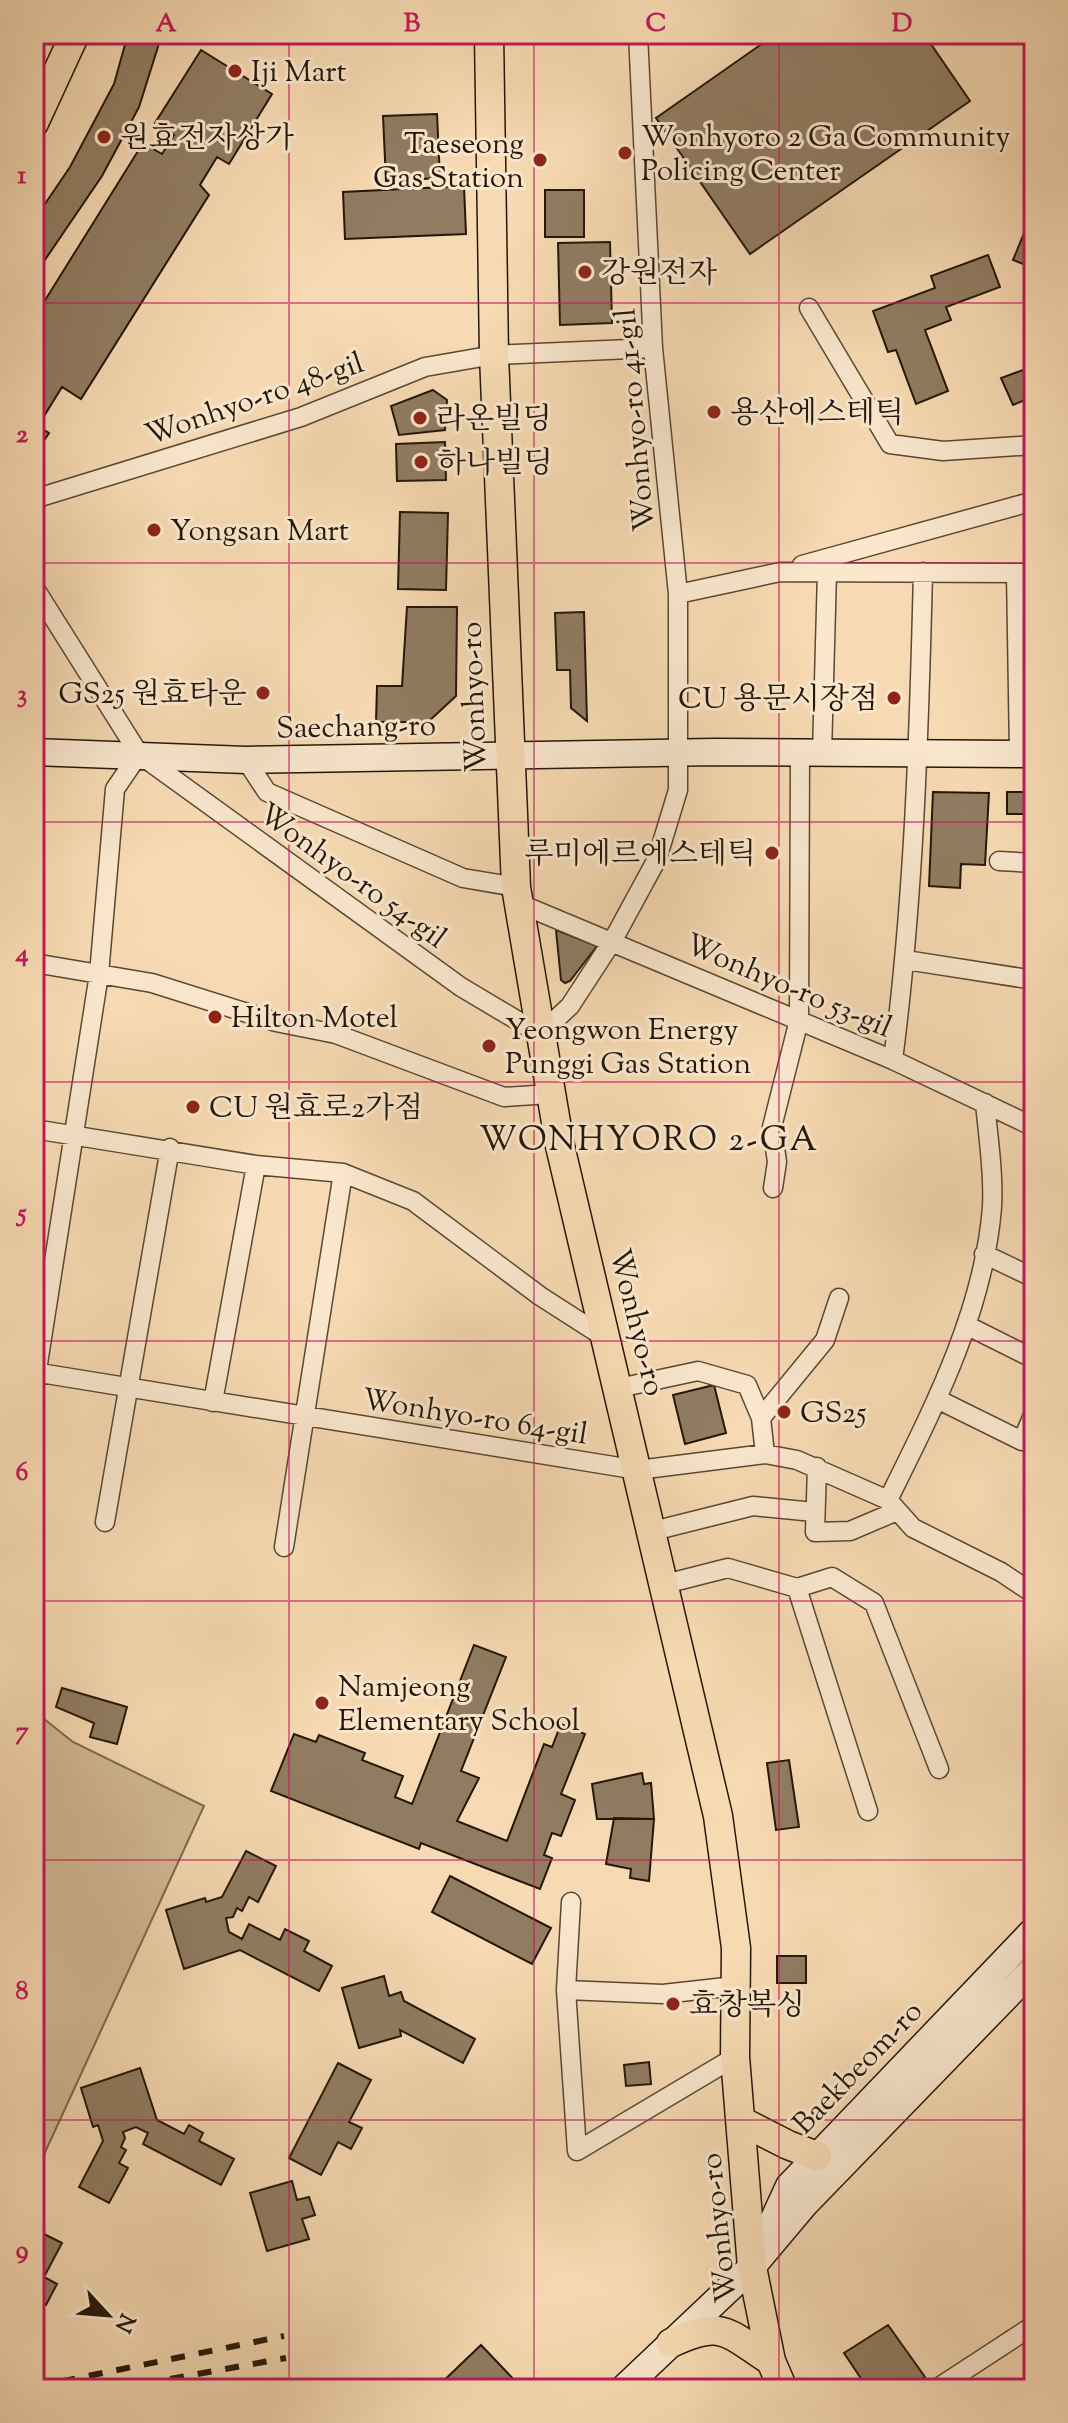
<svg xmlns="http://www.w3.org/2000/svg" width="1068" height="2423" viewBox="0 0 1068 2423" font-family="'Sorts Mill Goudy','Noto Serif KR',serif">
  <style>
    .green { fill: #d3b996; stroke: #7b6850; stroke-width: 2 }
    .building { fill: #917c62; stroke: #23170a; stroke-width: 2 }
    .lines { fill: none; stroke-linecap: round; stroke-linejoin: round }
    .street-casing { stroke: #584834; stroke-width: 21 }
    .secondary-casing { stroke: #23170a; stroke-width: 29 }
    .primary-casing { stroke: #23170a; stroke-width: 31 }
    .street { stroke: #fae7ce; stroke-width: 18 }
    .secondary { stroke: #fae7ce; stroke-width: 26 }
    .primary { stroke: #f7dab3; stroke-width: 28 }
    .rail { stroke: #23170a; stroke-width: 6; stroke-dasharray: 14 14; stroke-linecap: butt }
    .grid { fill: none; stroke: #c2185b; stroke-width: 2; stroke-opacity: 0.55 }
    .poi-dot { fill: #8f2418; stroke: #fae7ce; stroke-width: 3 }
    .labels { text-anchor: middle; stroke-width: 6; stroke-linejoin: round; paint-order: stroke }
    .poi-label { font-size: 30px; fill: #23170a; stroke: #fae7ce; text-anchor: start }
    .street-label { font-size: 30px; fill: #23170a; stroke: #fae7ce }
    .quarter-label { font-size: 34px; letter-spacing: 2px; fill: #23170a; stroke: #fae7ce }
    .neatline { fill: none; stroke: #c2185b; stroke-width: 3 }
    .grid-label { font-size: 26px; text-anchor: middle; font-weight: bold; fill: #c2185b }
  </style>
  <rect width="100%" height="100%" fill="#f7dab3"/>
  <filter id="stains"><feTurbulence type="fractalNoise" baseFrequency=".0025" numOctaves="4"/><feColorMatrix values="0 0 0 0 .2 0 0 0 0 .09 0 0 0 0 .02 0 0 0 .5 -.17"/></filter>
  <radialGradient id="worn" r=".72"><stop offset=".6" stop-color="#630" stop-opacity="0"/><stop offset="1" stop-color="#630" stop-opacity=".3"/></radialGradient>
  <path class="green" d="M 34,1711 L 73,1742 L 204,1806 L 42,2159 L 34,2156 Z"/>
  <path class="building" d="M 128,34 L 162,34 L 139,107 L 102,176 L 34,276 L 34,220 L 70,167 L 114,84 Z
    M 776,34 L 924,34 L 970,101 L 750,254 L 656,118 Z
    M 201,50 L 272,94 L 229,164 L 217,157 L 200,185 L 209,195 L 81,399 L 62,387 L 38,426 L 49,433 L 34,456 L 34,318 L 143,143 L 162,154 L 174,135 L 155,123 Z
    M 437,114 L 440,178 L 386,181 L 383,116 Z
    M 464,186 L 466,234 L 345,239 L 343,192 Z
    M 545,190 L 584,190 L 584,237 L 545,237 Z
    M 1034,209 L 1034,275 L 1031,267 L 1013,260 Z
    M 610,242 L 612,323 L 560,325 L 558,243 Z
    M 988,255 L 1000,287 L 946,307 L 951,320 L 925,330 L 948,391 L 916,404 L 896,350 L 888,352 L 873,311 L 935,288 L 931,276 Z
    M 1034,366 L 1034,396 L 1013,405 L 1001,378 Z
    M 433,390 L 447,400 L 445,430 L 399,435 L 391,406 Z
    M 445,442 L 446,480 L 397,481 L 396,444 Z
    M 400,512 L 448,513 L 446,590 L 398,589 Z
    M 407,607 L 457,607 L 456,696 L 428,722 L 376,722 L 377,686 L 402,686 Z
    M 584,612 L 587,721 L 571,708 L 570,670 L 557,670 L 555,613 Z
    M 933,792 L 989,793 L 985,865 L 961,864 L 960,888 L 929,886 Z
    M 1007,792 L 1034,792 L 1034,814 L 1007,814 Z
    M 556,930 L 597,946 L 570,981 L 565,983 L 561,980 Z
    M 714,1385 L 726,1433 L 685,1444 L 673,1395 Z
    M 474,1645 L 506,1657 L 461,1771 L 479,1778 L 457,1821 L 507,1841 L 544,1744 L 552,1747 L 561,1724 L 585,1734 L 561,1794 L 575,1800 L 561,1836 L 552,1833 L 544,1855 L 552,1858 L 540,1889 L 421,1843 L 419,1849 L 271,1791 L 294,1734 L 316,1742 L 319,1735 L 365,1753 L 362,1760 L 403,1776 L 395,1797 L 412,1804 Z
    M 62,1688 L 127,1707 L 117,1744 L 90,1737 L 94,1723 L 56,1707 Z
    M 789,1760 L 799,1827 L 776,1830 L 767,1763 Z
    M 642,1773 L 644,1784 L 651,1783 L 654,1819 L 597,1819 L 592,1784 Z
    M 614,1818 L 654,1819 L 649,1881 L 630,1878 L 631,1869 L 606,1864 Z
    M 246,1851 L 276,1866 L 258,1902 L 249,1897 L 242,1911 L 237,1908 L 233,1917 L 226,1918 L 229,1932 L 242,1939 L 249,1924 L 280,1940 L 285,1929 L 309,1941 L 304,1951 L 332,1966 L 319,1991 L 240,1950 L 184,1969 L 166,1910 L 205,1898 L 206,1902 L 222,1897 Z
    M 450,1876 L 551,1928 L 532,1964 L 432,1912 Z
    M 777,1956 L 806,1956 L 806,1983 L 777,1983 Z
    M 384,1976 L 389,1996 L 401,1992 L 404,2001 L 475,2039 L 463,2063 L 400,2030 L 401,2036 L 359,2048 L 342,1988 Z
    M 649,2062 L 651,2084 L 626,2086 L 624,2065 Z
    M 338,2063 L 371,2080 L 349,2122 L 362,2128 L 351,2149 L 338,2142 L 321,2175 L 289,2158 Z
    M 140,2068 L 157,2120 L 184,2134 L 189,2125 L 203,2133 L 199,2141 L 234,2159 L 221,2185 L 143,2144 L 148,2133 L 136,2127 L 123,2132 L 125,2138 L 121,2147 L 126,2150 L 119,2163 L 128,2168 L 109,2203 L 79,2187 L 103,2141 L 98,2125 L 93,2127 L 81,2088 Z
    M 292,2181 L 297,2200 L 309,2197 L 315,2215 L 302,2219 L 309,2239 L 267,2251 L 250,2193 Z
    M 40,2232 L 62,2243 L 44,2277 L 57,2284 L 46,2305 L 34,2299 L 34,2242 Z
    M 888,2325 L 925,2377 L 908,2389 L 868,2389 L 844,2353 Z
    M 481,2345 L 521,2387 L 435,2389 Z"/>
  <g class="lines">
    <g class="street-casing">
      <path id="street" d="M 809,308 L 890,444 L 943,451 L 1034,445
        M 34,499 L 301,417 L 425,367 L 494,355 L 653,348
        M 802,565 L 1034,501
        M 1016,573 L 1019,753
        M 34,587 L 139,754 L 461,987 L 540,1034 L 570,1006 L 613,940 L 657,859 L 678,790 L 678,594 L 653,348 L 638,34
        M 678,594 L 780,572 L 1034,573
        M 822,753 L 827,572
        M 246,760 L 267,792 L 463,878 L 516,887
        M 999,861 L 1034,863
        M 518,903 L 893,1060 L 1034,1127
        M 906,960 L 1034,980
        M 34,963 L 152,983 L 276,1022 L 336,1034 L 504,1097 L 550,1094
        M 893,1060 C 914,898 919,735 923,572
        M 34,1129 L 256,1165 L 343,1173 L 413,1201 L 540,1296 L 607,1339
        M 773,1188 L 777,1162 L 772,1127 L 799,1020 L 800,753
        M 984,1254 L 1034,1278
        M 966,1325 L 1034,1359
        M 34,1372 L 638,1470 L 765,1454 L 797,1460 L 888,1500 L 913,1528 L 1001,1572 L 1034,1594
        M 619,1388 L 698,1371 L 747,1385 L 761,1418 L 765,1454
        M 34,1389 L 99,974 L 115,789 L 139,754
        M 937,1399 L 1022,1441 L 1034,1413
        M 213,1402 L 256,1165
        M 761,1418 L 825,1340 L 839,1298
        M 817,1467 L 815,1532 L 850,1531 L 897,1511
        M 888,1500 C 933,1409 984,1311 992,1207 C 994,1173 988,1136 985,1103
        M 105,1522 L 170,1148
        M 653,1531 L 753,1506 L 814,1512
        M 284,1547 L 343,1173
        M 665,1584 L 728,1568 L 797,1588
        M 868,1811 L 797,1588 L 832,1577 L 874,1603 L 939,1769
        M 571,1902 L 566,1990 L 577,2151 L 735,2057
        M 566,1990 L 663,1994 L 735,1986
        M 936,2389 L 1034,2325"/>
    </g>
    <g class="secondary-casing">
      <path id="secondary" d="M 34,752 L 246,760 L 715,752 L 1034,754
        M 765,2238 L 789,2186 L 1034,1930
        M 623,2389 L 752,2267 L 805,2204 L 1034,1968"/>
    </g>
    <g class="primary-casing">
      <path id="primary" d="M 489,34 L 494,355 L 516,887 L 560,1146 L 718,1816 L 736,1948 L 735,2057 L 752,2267 L 771,2361 L 783,2389
        M 34,123 L 75,34
        M 741,2121 L 788,2145 L 817,2156
        M 671,2343 C 723,2319 726,2332 771,2361"/>
    </g>
    <use href="#street" class="street"/>
    <use href="#secondary" class="secondary"/>
    <use href="#primary" class="primary"/>
    <path class="rail" d="M 34,2387 L 284,2336
      M 115,2389 L 286,2358"/>
  </g>
  <path class="grid" d="M 289,34 L 289,2389M 534,34 L 534,2389M 779,34 L 779,2389M 34,303 L 1034,303M 34,563 L 1034,563M 34,822 L 1034,822M 34,1082 L 1034,1082M 34,1341 L 1034,1341M 34,1601 L 1034,1601M 34,1860 L 1034,1860M 34,2120 L 1034,2120"/>
  <g class="poi-dot">
    <circle cx="235" cy="71" r="8"/>
    <circle cx="104" cy="137" r="8"/>
    <circle cx="625" cy="153" r="8"/>
    <circle cx="540" cy="160" r="8"/>
    <circle cx="585" cy="272" r="8"/>
    <circle cx="714" cy="412" r="8"/>
    <circle cx="420" cy="418" r="8"/>
    <circle cx="421" cy="462" r="8"/>
    <circle cx="154" cy="530" r="8"/>
    <circle cx="263" cy="693" r="8"/>
    <circle cx="894" cy="698" r="8"/>
    <circle cx="772" cy="853" r="8"/>
    <circle cx="215" cy="1017" r="8"/>
    <circle cx="489" cy="1046" r="8"/>
    <circle cx="193" cy="1107" r="8"/>
    <circle cx="784" cy="1412" r="8"/>
    <circle cx="322" cy="1703" r="8"/>
    <circle cx="673" cy="2004" r="8"/>
  </g>
  <g class="labels">
    <g class="poi-label">
      <text x="251" y="81">Iji Mart</text>
      <text x="641" y="146">Wonhyoro 2 Ga Community<tspan x="641" dy="34">Policing Center</tspan></text>
      <text x="120" y="147">원효전자상가</text>
      <text x="524" y="153" text-anchor="end">Taeseong<tspan x="524" dy="34">Gas Station</tspan></text>
      <text x="601" y="282">강원전자</text>
      <text x="730" y="422">용산에스테틱</text>
      <text x="436" y="428">라온빌딩</text>
      <text x="437" y="472">하나빌딩</text>
      <text x="170" y="540">Yongsan Mart</text>
      <text x="247" y="703" text-anchor="end">GS25 원효타운</text>
      <text x="878" y="708" text-anchor="end">CU 용문시장점</text>
      <text x="756" y="863" text-anchor="end">루미에르에스테틱</text>
      <text x="231" y="1027">Hilton Motel</text>
      <text x="505" y="1039">Yeongwon Energy<tspan x="505" dy="34">Punggi Gas Station</tspan></text>
      <text x="209" y="1117">CU 원효로2가점</text>
      <text x="800" y="1422">GS25</text>
      <text x="338" y="1696">Namjeong<tspan x="338" dy="34">Elementary School</tspan></text>
      <text x="689" y="2014">효창복싱</text>
    </g>
    <g class="street-label">
      <text transform="translate(254 398) rotate(-19)" y="10">Wonhyo-ro 48-gil</text>
      <text transform="translate(634 420) rotate(-95)" y="10">Wonhyo-ro 41-gil</text>
      <text transform="translate(473 697) rotate(-92)" y="10">Wonhyo-ro</text>
      <text transform="translate(356 726) rotate(-1)" y="10">Saechang-ro</text>
      <text transform="translate(353 875) rotate(36)" y="10">Wonhyo-ro 54-gil</text>
      <text transform="translate(789 985) rotate(23)" y="10">Wonhyo-ro 53-gil</text>
      <text transform="translate(638 1322) rotate(76)" y="10">Wonhyo-ro</text>
      <text transform="translate(475 1416) rotate(9)" y="10">Wonhyo-ro 64-gil</text>
      <text transform="translate(857 2067) rotate(-46)" y="10">Baekbeom-ro</text>
      <text transform="translate(718 2228) rotate(-96)" y="10">Wonhyo-ro</text>
    </g>
    <g class="quarter-label">
      <text x="649" y="1150">WONHYORO 2-GA</text>
    </g>
  </g>
  <rect width="1068" height="2423" fill="none" stroke="#f7dab3" stroke-width="88"/>
  <g transform="translate(108 2315) rotate(116)" stroke="#fae7ce" stroke-width="6" paint-order="stroke">
  <path d="M0-6L14 30L0 20L-14 30Z" fill="#23170a"/>
  <text y="-12" font-size="22" font-weight="bold" text-anchor="middle" fill="#23170a">N</text>
  </g>
  <rect x="44" y="44" width="980" height="2335" class="neatline"/>
  <g class="grid-label">
    <text x="166" y="31">A</text>
    <text x="412" y="31">B</text>
    <text x="656" y="31">C</text>
    <text x="902" y="31">D</text>
    <text x="22" y="183">1</text>
    <text x="22" y="442">2</text>
    <text x="22" y="702">3</text>
    <text x="22" y="961">4</text>
    <text x="22" y="1221">5</text>
    <text x="22" y="1480">6</text>
    <text x="22" y="1739">7</text>
    <text x="22" y="1999">8</text>
    <text x="22" y="2258">9</text>
  </g>
  <rect width="100%" height="100%" filter="url(#stains)"/>
  <rect width="100%" height="100%" fill="url(#worn)"/>
</svg>
